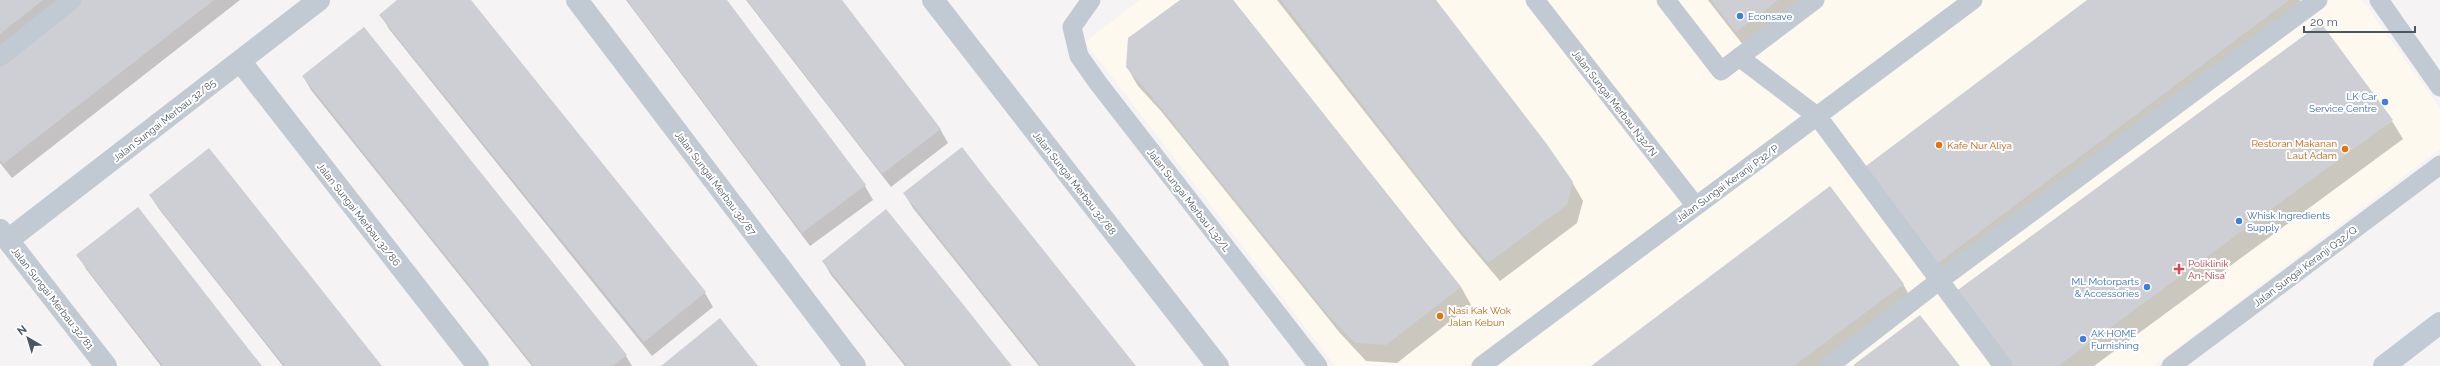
<svg xmlns="http://www.w3.org/2000/svg" width="2440" height="366" viewBox="0 0 2440 366" font-family="Raleway,sans-serif">
  <style>
    .commercial { fill: #fdf9ef }
    .shadow { fill: #0003 }
    .building { fill: #cdcfd5 }
    .lines { fill: none; stroke-linecap: round; stroke-linejoin: round }
    .service { stroke: #c1cad2; stroke-width: 19 }
    .minor { stroke: #c1cad2; stroke-width: 22 }
    .secondary { stroke: #c1cbd6; stroke-width: 22 }
    .shop-dot { fill: #3f7fe0; stroke: #fff; stroke-width: 1.5 }
    .food-dot { fill: #e8710a; stroke: #fff; stroke-width: 1.5 }
    .health-dot { fill: #e0444e; stroke: #fff; stroke-width: 1.5 }
    .labels { text-anchor: middle; stroke-width: 4; stroke-linejoin: round; paint-order: stroke }
    .shop-label { font-size: 10px; fill: #366cbe; stroke: #fff; text-anchor: start }
    .street-label { font-size: 10px; fill: #4a5661; stroke: #fff }
    .food-label { font-size: 10px; fill: #c56008; stroke: #fff; text-anchor: start }
    .health-label { font-size: 10px; fill: #be3a42; stroke: #fff; text-anchor: start }
  </style>
  <rect width="100%" height="100%" fill="#f5f3f3"/>
  <path class="commercial" d="M 1140,0 L 2362,0 L 2440,108 L 2440,149 L 2153,366 L 1335,366 L 1085,42 Z"/>
  <path class="shadow" d="M 0,0 L 69,0 L 0,54 Z
    M 82,0 L 240,0 L 12,178 L 0,163 L 0,64 Z
    M 399,0 L 469,0 L 705,293 L 713,307 L 652,356 L 389,29 L 381,15 Z
    M 626,0 L 725,0 L 865,186 L 873,200 L 810,246 Z
    M 746,0 L 840,0 L 940,129 L 948,143 L 891,187 Z
    M 1182,0 L 1233,0 L 1461,287 L 1471,305 L 1397,363 L 1366,361 L 1340,333 L 1161,111 L 1138,86 L 1127,67 Z
    M 1277,0 L 1433,0 L 1572,182 L 1583,201 L 1577,223 L 1500,281 L 1462,236 Z
    M 1708,0 L 1812,0 L 1747,50 Z
    M 2089,0 L 2300,0 L 2307,13 L 1946,283 L 1874,187 Z
    M 364,28 L 626,356 L 632,366 L 532,366 L 311,90 L 303,76 Z
    M 2392,121 L 2403,139 L 2094,366 L 2007,366 Z
    M 904,193 L 1135,366 L 1039,366 L 913,208 Z
    M 150,195 L 381,366 L 283,366 L 159,209 Z
    M 78,255 L 260,366 L 161,366 L 86,269 Z
    M 823,261 L 1011,366 L 905,366 L 831,275 Z
    M 1903,284 L 1913,302 L 1829,366 L 1593,366 Z"/>
  <path class="building" d="M 0,0 L 43,0 L 0,34 Z
    M 80,0 L 214,0 L 3,164 L 0,160 L 0,63 Z
    M 397,0 L 471,0 L 706,292 L 644,342 L 379,15 Z
    M 627,0 L 727,0 L 866,185 L 802,233 Z
    M 747,0 L 842,0 L 941,129 L 882,174 Z
    M 1180,0 L 1233,0 L 1461,287 L 1386,345 L 1355,343 L 1328,315 L 1149,93 L 1126,67 L 1128,38 Z
    M 1281,0 L 1436,0 L 1546,143 L 1573,182 L 1567,205 L 1488,263 L 1450,218 Z
    M 1711,0 L 1778,0 L 1736,32 Z
    M 2087,0 L 2289,0 L 1934,266 L 1862,169 Z
    M 2321,23 L 2393,120 L 2058,366 L 2009,366 L 1955,292 Z
    M 364,27 L 627,355 L 613,366 L 534,366 L 302,76 Z
    M 962,147 L 985,177 L 1136,366 L 1041,366 L 903,193 Z
    M 209,148 L 233,178 L 382,366 L 285,366 L 267,344 L 149,195 Z
    M 1830,186 L 1904,284 L 1838,333 L 1794,366 L 1591,366 Z
    M 138,207 L 232,328 L 262,366 L 163,366 L 123,315 L 76,255 Z
    M 886,209 L 958,298 L 1012,366 L 907,366 L 822,261 Z
    M 1920,315 L 1960,366 L 1853,366 L 1856,363 Z
    M 720,318 L 758,366 L 661,366 Z"/>
  <g class="lines">
    <path class="service" d="M 1091,0 L 1072,27 L 1079,56 L 1098,83 L 1318,366
      M 1535,0 L 1695,205
      M 1666,0 L 1721,71 L 1815,0
      M 2379,0 L 2440,87
      M 0,57 L 72,0
      M 1739,57 L 1818,117 L 2003,366
      M 1481,366 L 1973,0
      M 1829,366 L 1940,280 L 2318,0
      M 2171,366 L 2440,165"/>
    <path class="minor" d="M 577,0 L 855,366
      M 933,0 L 1218,366
      M 240,61 L 478,366
      M 0,230 L 106,366
      M 8,240 L 319,0"/>
    <path class="secondary" d="M 2384,366 L 2440,323"/>
  </g>
  <g class="shop-dot">
    <circle cx="1740" cy="16" r="4"/>
    <circle cx="2385" cy="102" r="4"/>
    <circle cx="2239" cy="221" r="4"/>
    <circle cx="2147" cy="287" r="4"/>
    <circle cx="2083" cy="339" r="4"/>
  </g>
  <g class="food-dot">
    <circle cx="1939" cy="145" r="4"/>
    <circle cx="2345" cy="149" r="4"/>
    <circle cx="1440" cy="316" r="4"/>
  </g>
  <path class="health-dot" d="M2177 263h4v4h4v4h-4v4h-4v-4h-4v-4h4z"/>
  <g class="labels">
    <g class="shop-label">
      <text x="1748" y="20">Econsave</text>
      <text x="2377" y="100" text-anchor="end">LK Car<tspan x="2377" dy="12">Service Centre</tspan></text>
      <text x="2247" y="219">Whisk Ingredients<tspan x="2247" dy="12">Supply</tspan></text>
      <text x="2139" y="285" text-anchor="end">ML Motorparts<tspan x="2139" dy="12">&amp; Accessories</tspan></text>
      <text x="2091" y="337">AK HOME<tspan x="2091" dy="12">Furnishing</tspan></text>
    </g>
    <g class="street-label">
      <text transform="translate(1615 103) rotate(52)" y="4">Jalan Sungai Merbau N32/N</text>
      <text transform="translate(164 120) rotate(-38)" y="4">Jalan Sungai Merbau 32/85</text>
      <text transform="translate(716 183) rotate(53)" y="4">Jalan Sungai Merbau 32/87</text>
      <text transform="translate(1075 183) rotate(52)" y="4">Jalan Sungai Merbau 32/88</text>
      <text transform="translate(1727 183) rotate(-36)" y="4">Jalan Sungai Keranji P32/P</text>
      <text transform="translate(1189 200) rotate(52)" y="4">Jalan Sungai Merbau L32/L</text>
      <text transform="translate(359 214) rotate(52)" y="4">Jalan Sungai Merbau 32/86</text>
      <text transform="translate(2305 266) rotate(-37)" y="4">Jalan Sungai Keranji Q32/Q</text>
      <text transform="translate(53 298) rotate(52)" y="4">Jalan Sungai Merbau 32/81</text>
    </g>
    <g class="food-label">
      <text x="2337" y="147" text-anchor="end">Restoran Makanan<tspan x="2337" dy="12">Laut Adam</tspan></text>
      <text x="1947" y="149">Kafe Nur Aliya</text>
      <text x="1448" y="314">Nasi Kak Wok<tspan x="1448" dy="12">Jalan Kebun</tspan></text>
    </g>
    <g class="health-label">
      <text x="2188" y="267">Poliklinik<tspan x="2188" dy="12">An-Nisa'</tspan></text>
    </g>
  </g>
  <g transform="translate(28 338) rotate(322)" stroke="#ffffff" stroke-width="3" paint-order="stroke">
  <path d="M0-3L7 15L0 10L-7 15Z" fill="#4a5661"/>
  <text y="-6" font-size="11" font-weight="bold" text-anchor="middle" fill="#4a5661">N</text>
  </g>
  <path d="M2304 26v6h111v-6" fill="none" stroke="#4a5661" stroke-width="2"/>
  <text x="2310" y="26" font-size="12" fill="#4a5661" stroke="#ffffff" stroke-width="3" paint-order="stroke">20 m</text>
</svg>
